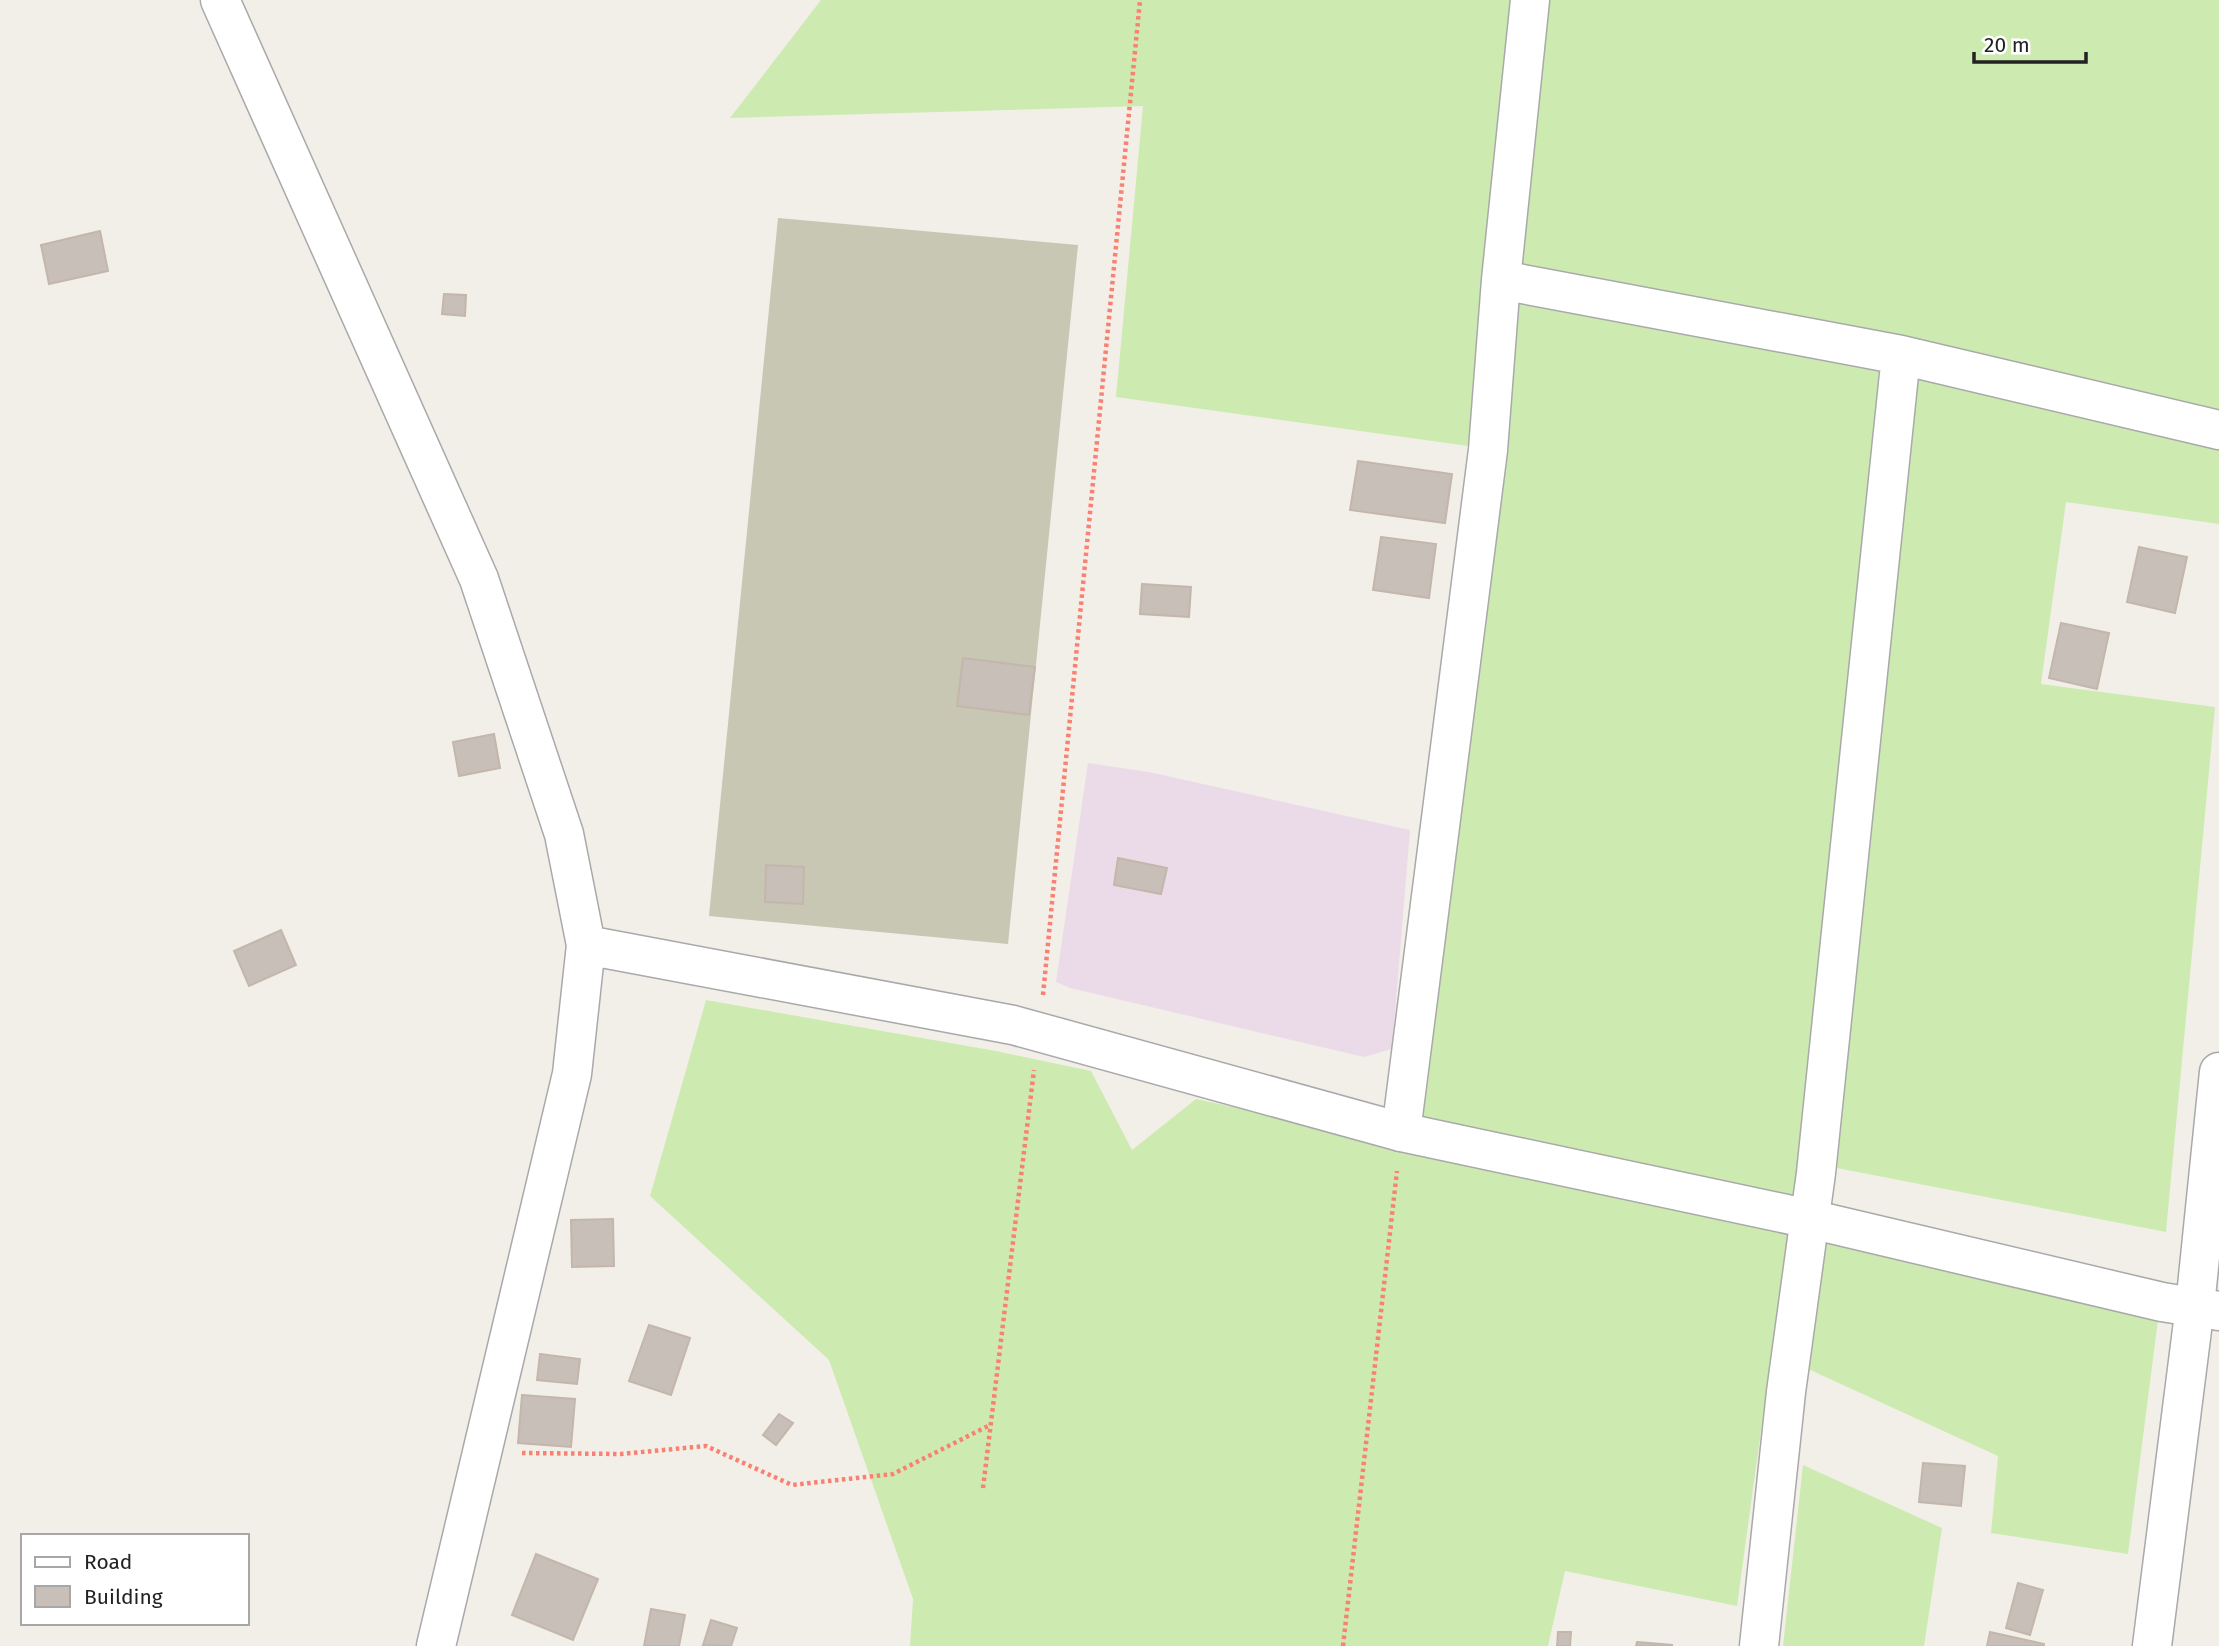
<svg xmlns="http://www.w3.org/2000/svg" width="2219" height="1646" viewBox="0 0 2219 1646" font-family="'Fira Sans',sans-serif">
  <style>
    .industrial { fill: #ebdbe8 }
    .construction { fill: #c7c7b4 }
    .grass { fill: #cdebb0 }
    .building { fill: #c7bfb8; stroke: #c4b6ab; stroke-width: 2 }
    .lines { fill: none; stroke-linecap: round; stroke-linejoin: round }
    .minor-casing { stroke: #a9a9a9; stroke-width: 41 }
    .tertiary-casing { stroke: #a9a9a9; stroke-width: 41 }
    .path { stroke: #fa8072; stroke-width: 4.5; stroke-dasharray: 3.5 3.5; stroke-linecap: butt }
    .minor { stroke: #fff; stroke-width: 38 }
    .tertiary { stroke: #fff; stroke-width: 38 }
  </style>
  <rect width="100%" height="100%" fill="#f2efe9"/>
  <path class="industrial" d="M 1088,763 L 1149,772 L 1410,830 L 1392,1049 L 1364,1057 L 1070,988 L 1056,982 Z"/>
  <path class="construction" d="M 778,218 L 1078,245 L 1008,944 L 709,916 Z"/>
  <path class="grass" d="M 821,0 L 2219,0 L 2219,524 L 2066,502 L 2041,684 L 2215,707 L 2166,1232 L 1816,1164 L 1810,1211 L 2163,1281 L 2128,1554 L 1991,1533 L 1998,1456 L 1808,1369 L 1810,1211 L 1408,1121 L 1490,449 L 1116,397 L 1143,106 L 730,118 Z
    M 706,1000 L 996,1051 L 1091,1071 L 1132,1150 L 1196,1099 L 1789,1226 L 1737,1606 L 1565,1571 L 1548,1646 L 910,1646 L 913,1599 L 829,1360 L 650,1196 Z
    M 1803,1465 L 1942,1528 L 1924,1646 L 1783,1646 Z"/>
  <path class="building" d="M 100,231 L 108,271 L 49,284 L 41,245 Z
    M 444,294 L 466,295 L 465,316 L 442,314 Z
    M 1358,461 L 1452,474 L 1445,523 L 1350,510 Z
    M 1381,537 L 1436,544 L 1429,598 L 1373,590 Z
    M 2139,547 L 2187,557 L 2175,613 L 2127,602 Z
    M 1142,584 L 1191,587 L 1189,617 L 1140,614 Z
    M 2061,623 L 2109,633 L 2097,689 L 2049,678 Z
    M 963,658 L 1035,667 L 1029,715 L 957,706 Z
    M 494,734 L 500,768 L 459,776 L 453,742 Z
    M 1118,858 L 1167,868 L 1161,894 L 1114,885 Z
    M 766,865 L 804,867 L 803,904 L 765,902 Z
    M 281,930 L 296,965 L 249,986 L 234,951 Z
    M 613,1219 L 614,1266 L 572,1267 L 571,1220 Z
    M 649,1325 L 690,1338 L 671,1395 L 629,1381 Z
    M 540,1354 L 580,1359 L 577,1384 L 537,1380 Z
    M 522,1395 L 575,1399 L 571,1447 L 518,1443 Z
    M 779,1414 L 793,1423 L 776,1445 L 763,1435 Z
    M 1923,1463 L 1965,1466 L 1961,1506 L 1919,1502 Z
    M 536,1554 L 598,1579 L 573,1640 L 512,1615 Z
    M 2018,1583 L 2043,1590 L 2030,1635 L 2006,1628 Z
    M 651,1609 L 685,1615 L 679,1646 L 644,1646 Z
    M 711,1620 L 737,1628 L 731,1646 L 703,1645 Z
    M 1558,1632 L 1571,1632 L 1570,1646 L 1557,1646 Z
    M 1990,1632 L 2044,1644 L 2044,1646 L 1987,1646 Z
    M 1637,1642 L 1673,1645 L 1636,1646 Z"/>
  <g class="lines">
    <g class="minor-casing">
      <path id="minor" d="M 1501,280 L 1901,355 L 2219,430
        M 1401,1132 L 1488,450 L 1501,280 L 1530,0
        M 1759,1646 L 1786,1392 L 1816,1173 L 1901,355
        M 2152,1646 L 2195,1306 L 2219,1072"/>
    </g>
    <g class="tertiary-casing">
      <path id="tertiary" d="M 220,0 L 479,579 L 564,834 L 586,945 L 572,1074 L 436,1646
        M 586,945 L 1013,1025 L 1401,1132 L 1810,1219 L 2162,1302 L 2219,1311"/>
    </g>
    <path class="path" d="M 1043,995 L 1140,0
      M 522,1453 L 621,1454 L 706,1446 L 792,1485 L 893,1474 L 990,1425
      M 983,1488 L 1034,1070
      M 1343,1646 L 1397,1171"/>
    <use href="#minor" class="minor"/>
    <use href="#tertiary" class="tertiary"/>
  </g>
  <rect x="21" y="1534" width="228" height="91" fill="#ffffff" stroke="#a7a7a7" stroke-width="2"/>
  <rect x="35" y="1557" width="35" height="10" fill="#ffffff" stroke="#a7a7a7" stroke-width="2"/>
  <text x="84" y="1569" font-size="21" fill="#222222">Road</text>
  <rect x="35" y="1586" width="35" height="21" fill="#c7bfb8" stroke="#a7a7a7" stroke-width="2"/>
  <text x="84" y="1604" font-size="21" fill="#222222">Building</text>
  <path d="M1974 52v10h112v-10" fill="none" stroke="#222222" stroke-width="3.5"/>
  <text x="1984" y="52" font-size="21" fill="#222222" stroke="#ffffff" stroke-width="5" paint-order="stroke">20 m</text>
</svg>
